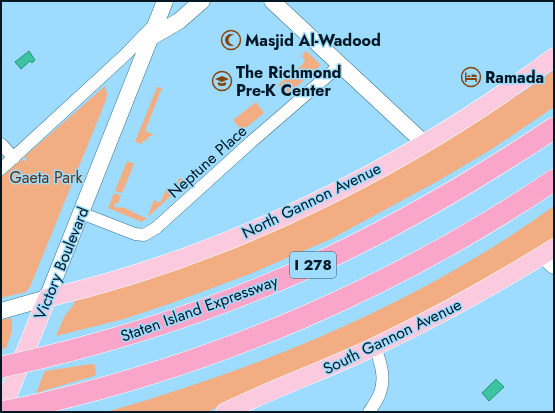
<svg xmlns="http://www.w3.org/2000/svg" width="555" height="413" viewBox="0 0 555 413" font-family="Jost,sans-serif">
  <style>
    .green { fill: #f3ad82 }
    .water { fill: #3cc4a2; stroke: #2a907c }
    .lines { fill: none; stroke-linecap: round; stroke-linejoin: round }
    .street-casing { stroke: #33708e; stroke-width: 13 }
    .secondary-casing { stroke: #33708e; stroke-width: 17 }
    .primary-casing { stroke: #fff; stroke-width: 19 }
    .highway-casing { stroke: #fff; stroke-width: 22 }
    .street { stroke: #fff; stroke-width: 12 }
    .secondary { stroke: #fff; stroke-width: 16 }
    .primary { stroke: #fbcadf; stroke-width: 18 }
    .highway { stroke: #f9a6ca; stroke-width: 21 }
    .highway-bridge-casing { stroke: #fff; stroke-width: 22; stroke-linecap: butt }
    .highway-bridge { stroke: #f9a6ca; stroke-width: 21 }
    .labels { text-anchor: middle; stroke-width: 3; stroke-linejoin: round; paint-order: stroke }
    .shield { fill: #9ddcfe; stroke: #305365; stroke-width: 1 }
    .shield-label { font-size: 15px; font-weight: bold; fill: #011824 }
    .poi-label { font-size: 16px; font-weight: bold; fill: #011824; stroke: #9ddcfe; text-anchor: start }
    .street-label { font-size: 16px; fill: #011824; stroke: #9ddcfe }
    .park-label { font-size: 16px; fill: #5e3316; stroke: #9ddcfe }
  </style>
  <rect width="100%" height="100%" fill="#9ddcfe"/>
  <path class="green" d="M 306,51 L 321,65 L 287,95 L 278,85 L 303,64 L 305,60 L 302,56 Z
    M 554,70 L 554,107 L 492,149 L 438,181 L 331,239 L 250,274 L 172,303 L 124,319 L 56,336 L 64,317 L 74,304 L 74,301 L 131,284 L 292,222 L 336,202 L 406,164 L 456,135 L 527,89 Z
    M 105,86 L 107,93 L 106,100 L 30,287 L 26,292 L 1,298 L 1,177 L 22,159 L 25,161 L 27,160 L 24,157 Z
    M 157,87 L 162,88 L 145,131 L 154,135 L 148,137 L 147,141 L 143,140 L 142,144 L 135,142 Z
    M 256,102 L 264,113 L 242,131 L 233,120 Z
    M 127,161 L 134,164 L 122,193 L 115,191 Z
    M 179,178 L 187,181 L 149,216 L 148,215 L 154,200 L 160,203 L 166,189 L 173,191 Z
    M 114,193 L 121,196 L 118,203 L 116,203 L 114,205 L 115,207 C 119,208 122,207 125,208 C 132,211 139,216 147,218 L 142,222 L 108,208 Z
    M 554,206 L 554,239 L 508,267 L 444,303 L 362,344 L 207,412 L 106,412 C 264,367 420,303 554,206 Z
    M 12,318 L 12,331 L 6,348 L 1,349 L 1,320 Z
    M 91,364 L 95,365 L 96,374 L 94,376 L 36,393 L 45,371 Z"/>
  <path class="water" d="M 29,51 L 35,60 L 32,63 L 30,61 L 21,69 L 15,62 Z
    M 496,379 L 504,387 L 489,401 L 482,393 Z"/>
  <g class="lines">
    <g class="street-casing">
      <path id="street" d="M 1,144 L 14,158
        M 1,169 L 125,55 L 153,26
        M 81,213 L 135,234 L 144,235 L 156,228 L 251,142 L 340,65
        M 369,412 C 373,406 378,399 380,393 C 386,377 380,362 375,346"/>
    </g>
    <g class="secondary-casing">
      <path id="secondary" d="M 272,1 L 424,143
        M 150,38 L 179,21 L 202,1
        M 542,255 L 554,266
        M 1,311 L 47,298 L 165,1"/>
    </g>
    <g class="primary-casing">
      <path id="primary" d="M 1,412 L 47,298 C 226,257 407,167 554,57
        M 225,412 C 274,388 326,370 376,346 C 437,317 497,284 554,248"/>
    </g>
    <g class="highway-casing">
      <path id="highway" d="M 37,359 C 162,329 284,285 397,223 C 451,194 503,162 554,128
        M 31,406 C 217,364 396,287 554,180"/>
    </g>
    <use href="#street" class="street"/>
    <use href="#secondary" class="secondary"/>
    <use href="#primary" class="primary"/>
    <use href="#highway" class="highway"/>
    <g class="highway-bridge-casing">
      <path id="highway-bridge" d="M 1,367 L 37,359
        M 1,412 L 31,406"/>
    </g>
    <use href="#highway-bridge" class="highway-bridge"/>
  </g>
  <defs>
    <g id="mosque-ring" transform="scale(1)"><circle r="9.5" fill="#9ddcfe" stroke="#864411" stroke-width="1.5"/><path d="M3.5-4.9A6 6 0 1 0 3.5 4.9A5 5 0 1 1 3.5-4.9Z" fill="#864411"/></g>
    <g id="hotel-ring" transform="scale(1)"><circle r="9.5" fill="#9ddcfe" stroke="#864411" stroke-width="1.5"/><path d="M-6-4.5h1.5V1H6V5H4.5V3h-9V5H-6ZM-4 0a1.8 1.8 0 1 1 3.6 0ZM.5 0V-2.5h3Q6-2.5 6 0Z" fill="#864411"/></g>
    <g id="school-ring" transform="scale(1)"><circle r="9.5" fill="#9ddcfe" stroke="#864411" stroke-width="1.5"/><path d="M0-5L7-2L0 1L-7-2ZM-4 1L0 2.5L4 1V4Q0 6-4 4Z" fill="#864411"/></g>
  </defs>
  <g fill-rule="evenodd">
    <use href="#mosque-ring" x="231" y="40"/>
    <use href="#hotel-ring" x="471" y="77"/>
    <use href="#school-ring" x="222" y="81"/>
  </g>
  <g class="labels">
    <rect class="shield" x="290" y="252" width="46" height="26" rx="3"/>
    <g class="shield-label">
      <text x="313" y="270">I 278</text>
    </g>
    <g class="poi-label">
      <text x="245" y="46">Masjid Al-Wadood</text>
      <text x="236" y="78">The Richmond<tspan x="236" dy="18">Pre-K Center</tspan></text>
      <text x="485" y="83">Ramada</text>
    </g>
    <g class="street-label">
      <text transform="translate(207 161) rotate(-42)" y="6">Neptune Place</text>
      <text transform="translate(311 200) rotate(-26)" y="6">North Gannon Avenue</text>
      <text transform="translate(61 263) rotate(-68)" y="6">Victory Boulevard</text>
      <text transform="translate(199 308) rotate(-20)" y="6">Staten Island Expressway</text>
      <text transform="translate(392 336) rotate(-26)" y="6">South Gannon Avenue</text>
    </g>
    <g class="park-label">
      <text x="46" y="183">Gaeta Park</text>
    </g>
  </g>
  <rect width="555" height="413" fill="none" stroke="#011824" stroke-width="4"/>
</svg>
